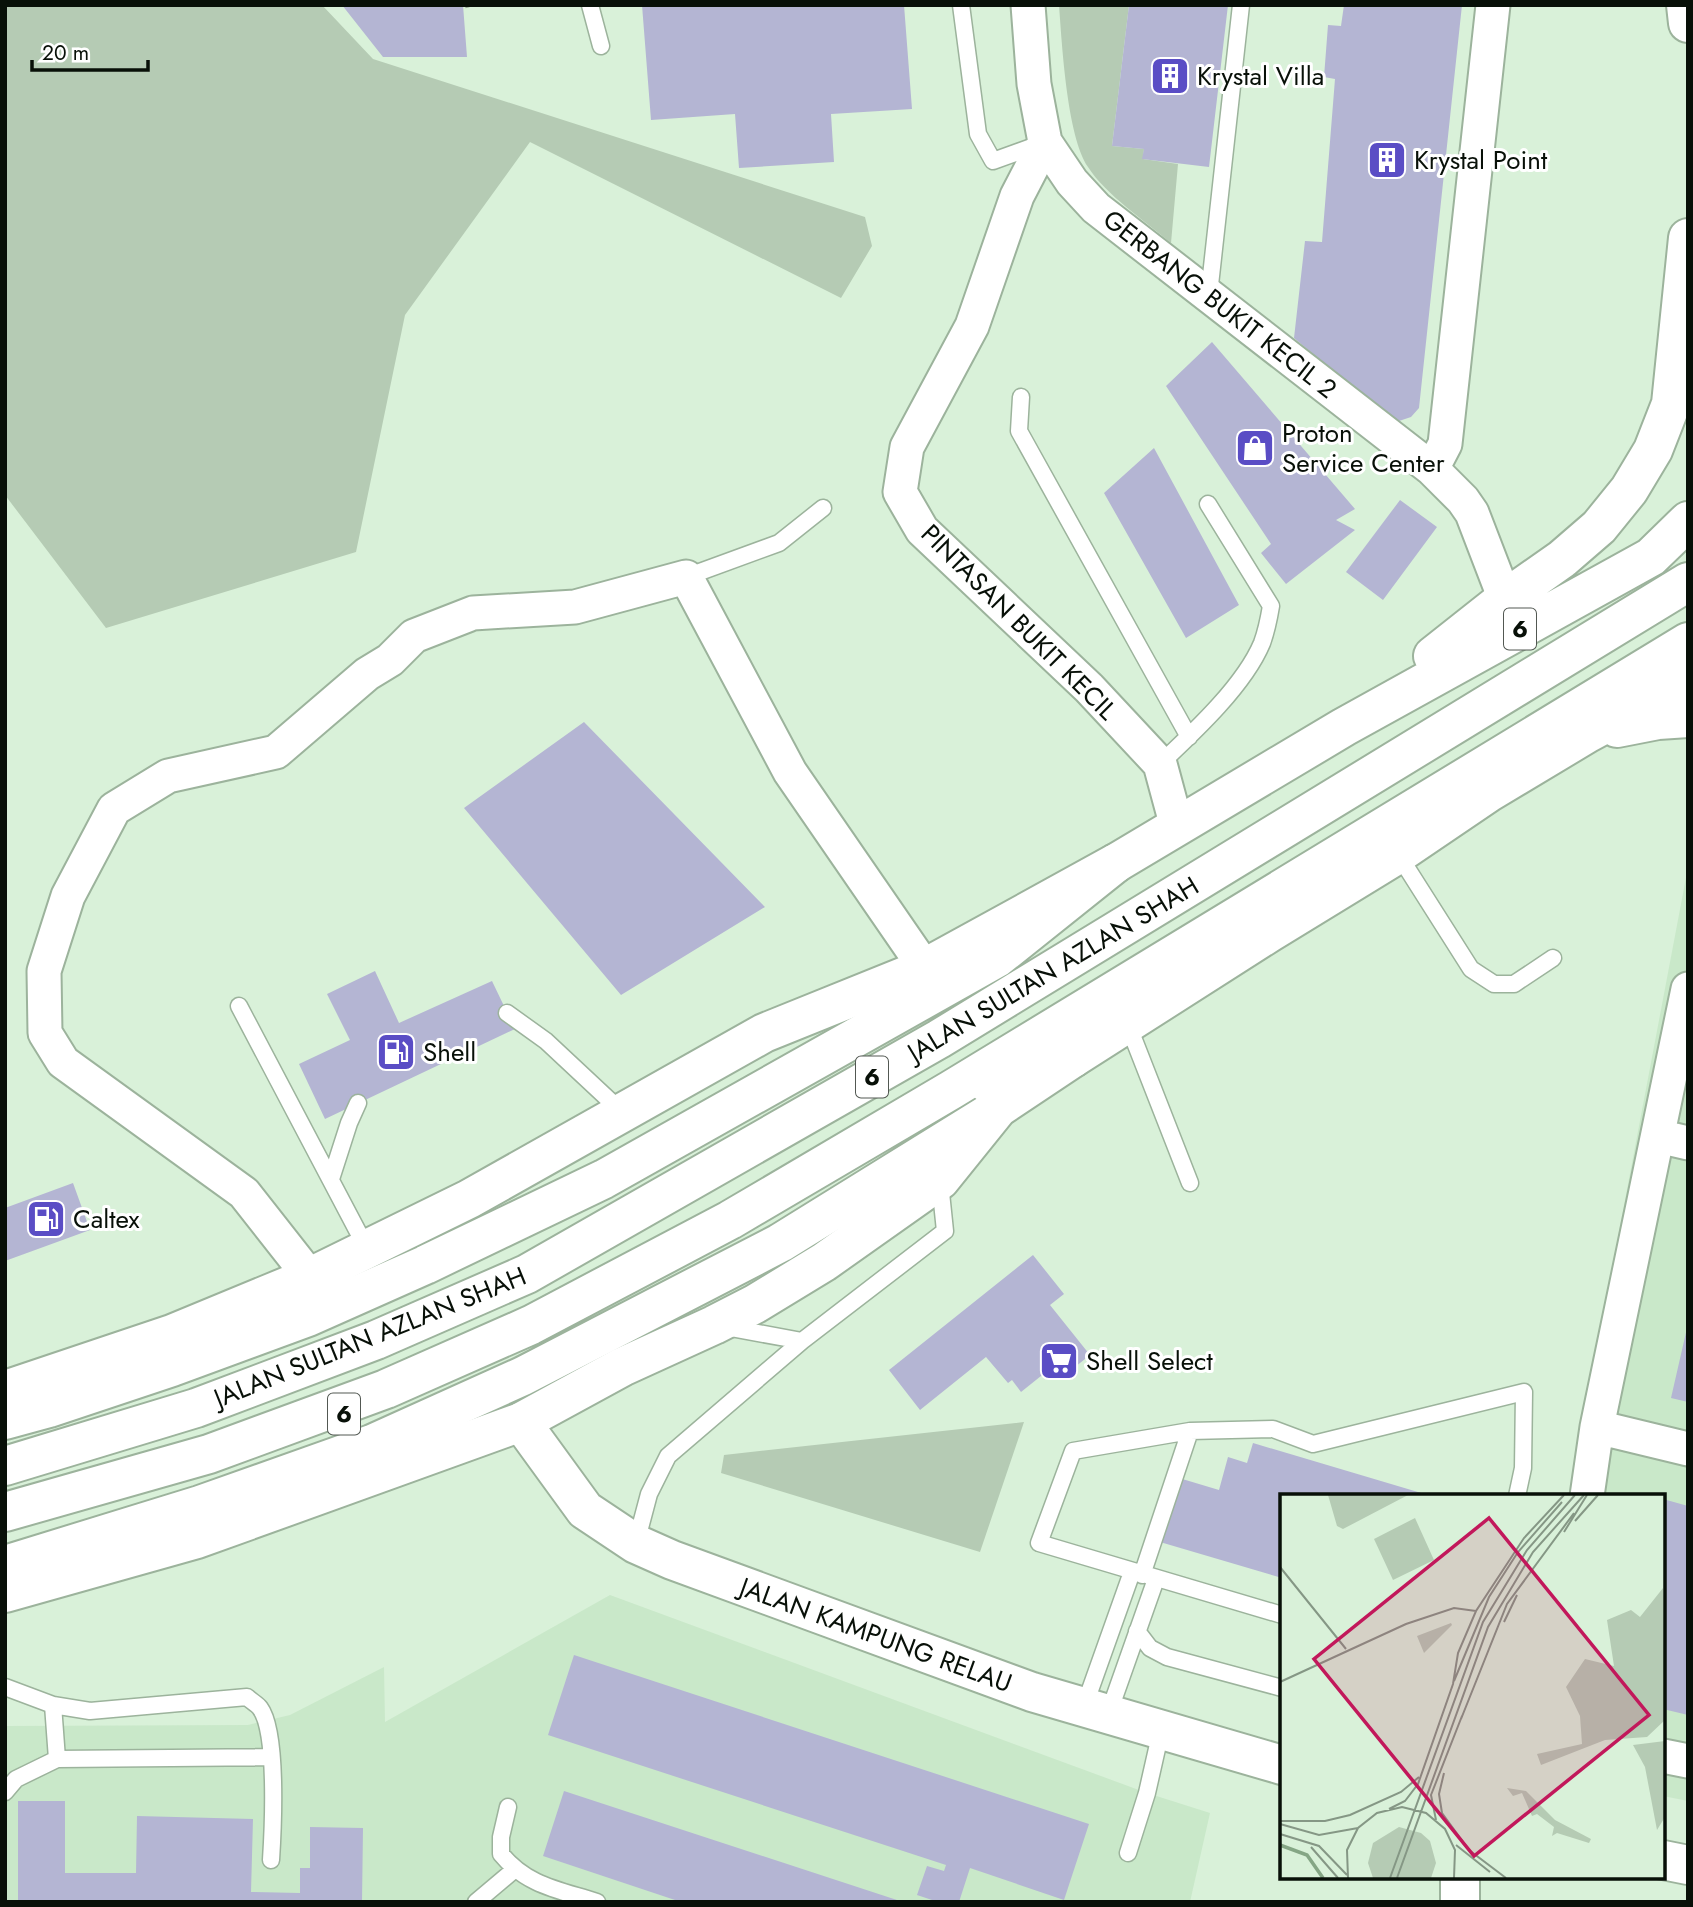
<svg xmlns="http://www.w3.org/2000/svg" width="1693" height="1907" viewBox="0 0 1693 1907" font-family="Jost,sans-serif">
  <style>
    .built { fill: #c9e8c9 }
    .green { fill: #b5cbb4 }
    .building { fill: #b4b5d3 }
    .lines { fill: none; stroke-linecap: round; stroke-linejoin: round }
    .service-casing { stroke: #9cb39c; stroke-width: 19 }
    .minor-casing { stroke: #9cb39c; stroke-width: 37 }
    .tertiary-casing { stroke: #9cb39c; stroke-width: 42 }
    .secondary-casing { stroke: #9cb39c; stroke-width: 42 }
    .primary-casing { stroke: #9cb39c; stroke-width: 42 }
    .trunk-casing { stroke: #9cb39c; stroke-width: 42 }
    .path { stroke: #94a794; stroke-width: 4.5; stroke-dasharray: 7 3.5; stroke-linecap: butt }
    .service { stroke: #fff; stroke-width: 16 }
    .minor { stroke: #fff; stroke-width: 33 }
    .tertiary { stroke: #fff; stroke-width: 38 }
    .secondary { stroke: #fff; stroke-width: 38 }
    .primary { stroke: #fff; stroke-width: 38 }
    .trunk { stroke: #fff; stroke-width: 38 }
    .labels { text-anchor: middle; stroke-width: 6; stroke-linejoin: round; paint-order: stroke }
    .shield { fill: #fff; stroke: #525852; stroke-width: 2 }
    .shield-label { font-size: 24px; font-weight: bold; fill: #081008 }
    .poi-label { font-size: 26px; fill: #081008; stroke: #fff; text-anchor: start }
    .street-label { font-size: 26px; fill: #081008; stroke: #fff }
    .inset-river { fill: none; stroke: #85a685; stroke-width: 3.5 }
    .inset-road { fill: none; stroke: #859785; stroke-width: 2 }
    .view { fill: #c2185b; fill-opacity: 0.15; stroke: #c2185b; stroke-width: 3.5 }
    .inset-edge { fill: none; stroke: #081008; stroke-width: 3.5 }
  </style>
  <rect width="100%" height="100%" fill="#d9f1d9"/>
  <path class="built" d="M 1688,867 L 1688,1801 L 1663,1796 L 1663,1496 L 1569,1496 Z
    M 610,1595 L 1147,1793 L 1210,1813 L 1190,1902 L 5,1902 L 5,1726 L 248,1725 L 290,1715 L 384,1667 L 385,1722 Z"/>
  <path class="green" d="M 5,5 L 322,5 L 373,59 L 865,217 L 872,246 L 841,298 L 530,142 L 405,315 L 356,552 L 106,628 L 5,495 Z
    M 1059,5 L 1129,5 L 1112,146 L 1144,149 L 1143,159 L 1178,164 L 1171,243 C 1146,222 1105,194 1088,167 C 1067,136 1062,45 1059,5 Z
    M 1024,1422 L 980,1552 L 721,1473 L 724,1455 Z"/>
  <path class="building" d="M 342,5 L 463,5 L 467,57 L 383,57 Z
    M 642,5 L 904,5 L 912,109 L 831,114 L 834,162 L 739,168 L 735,114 L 651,120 Z
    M 1129,5 L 1228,5 L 1209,167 L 1142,159 L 1144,149 L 1112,146 Z
    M 1344,5 L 1462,5 L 1419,408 L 1411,417 L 1399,421 L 1390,418 L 1294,338 L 1305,241 L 1322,242 L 1335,79 L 1324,77 L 1328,25 L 1341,26 Z
    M 1212,342 L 1355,509 L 1336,520 L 1355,530 L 1286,584 L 1261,553 L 1271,544 L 1166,386 Z
    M 1154,448 L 1239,605 L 1186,638 L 1104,493 Z
    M 1400,500 L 1437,527 L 1383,600 L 1346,572 Z
    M 584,722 L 765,907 L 621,995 L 464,808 Z
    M 375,971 L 399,1023 L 492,981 L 515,1029 L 325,1119 L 299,1064 L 350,1040 L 327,994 Z
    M 73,1183 L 90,1230 L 5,1261 L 5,1208 Z
    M 1033,1255 L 1064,1294 L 1050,1305 L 1090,1355 L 1060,1379 L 1051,1368 L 1021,1392 L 1012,1380 L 1008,1383 L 986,1357 L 920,1410 L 889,1370 Z
    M 1687,1328 L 1688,1328 L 1688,1402 L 1671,1398 Z
    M 1253,1443 L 1428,1495 L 1428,1496 L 1282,1496 L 1282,1578 L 1160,1542 L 1179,1478 L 1219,1490 L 1228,1457 L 1247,1463 Z
    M 1663,1499 L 1688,1506 L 1688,1715 L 1663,1709 Z
    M 574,1655 L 1089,1824 L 1064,1900 L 970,1868 L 959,1902 L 938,1902 L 917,1895 L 927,1866 L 944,1871 L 946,1865 L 548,1735 Z
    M 564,1791 L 900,1901 L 899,1902 L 681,1902 L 543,1856 Z
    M 18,1801 L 65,1801 L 65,1873 L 136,1873 L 137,1816 L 253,1819 L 251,1892 L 300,1893 L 300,1868 L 310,1868 L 310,1827 L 363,1828 L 362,1902 L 18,1902 Z"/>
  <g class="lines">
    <g class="service-casing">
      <path id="service" d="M 590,5 L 601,46
        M 961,5 L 978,134 L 993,161 L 1040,144
        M 1209,294 L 1241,5
        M 1021,397 L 1019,431 L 1189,737
        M 686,577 L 779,543 L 823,508
        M 1160,764 C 1193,733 1244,686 1262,643 C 1266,632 1269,618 1271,606 L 1208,504
        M 1398,854 L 1471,969 L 1494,984 L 1514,984 L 1553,958
        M 239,1006 L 367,1249
        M 507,1013 L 546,1041 L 622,1112
        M 1127,1022 L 1190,1183
        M 331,1179 L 349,1123 L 358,1103
        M 725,1327 L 802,1341
        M 1190,1431 L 1073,1451 L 1039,1543 L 1282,1615
        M 636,1543 L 649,1494 L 668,1456 L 802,1341 L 945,1231 L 940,1183
        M 1142,1575 L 1190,1431 L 1273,1429 L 1313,1444 L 1524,1392 L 1523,1468 L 1517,1496
        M 1137,1631 L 1150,1648 L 1167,1657 L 1282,1688
        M 5,1687 L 53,1705 L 90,1711 L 247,1697 C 251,1701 257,1704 260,1708 C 278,1732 273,1829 271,1860
        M 53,1705 L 57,1759
        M 1084,1707 L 1132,1572
        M 1108,1715 L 1156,1579
        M 5,1792 L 16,1779 L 57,1759 L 271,1757
        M 508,1807 L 501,1837 L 501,1854 C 527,1886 560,1890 597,1902
        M 1128,1853 L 1147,1793 L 1161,1731
        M 476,1902 L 514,1870"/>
    </g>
    <g class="minor-casing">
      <path id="minor" d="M 1028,5 L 1034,84 L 1045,142 L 1072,182 L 1096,208 L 1432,469 L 1463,500 L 1472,513 L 1505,599
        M 1045,142 L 1017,196 L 972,326 L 907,447 L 900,492 L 922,530 L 1089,688 L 1160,764 L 1177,827
        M 1432,469 L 1445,444 L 1493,5
        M 1658,1136 L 1688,1143
        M 310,1277 L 244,1193 L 63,1062 L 45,1033 L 44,971 L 68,896 L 114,809 L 168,776 L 276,752 L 367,674 L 390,660 L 414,636 L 473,613 L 575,607 L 686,577 L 790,772 L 925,968
        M 1597,1427 L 1688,1449
        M 1587,1496 L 1597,1427 L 1688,989
        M 1663,1756 L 1688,1761"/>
    </g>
    <g class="tertiary-casing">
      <path id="tertiary" d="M 521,1422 L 585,1510 L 636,1544 L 672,1560 L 1032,1692 L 1282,1765
        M 1663,1860 L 1688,1865
        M 1460,1902 L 1460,1877"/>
    </g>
    <g class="secondary-casing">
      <path id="secondary" d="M 5,1593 L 197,1539 L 521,1422 L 622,1367 L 714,1325 L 755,1304 L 824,1262 L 940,1180 L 998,1108 L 1073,1058"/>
    </g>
    <g class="primary-casing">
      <path id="primary" d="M 1686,5 L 1688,23
        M 1433,656 L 1505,599 L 1562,559 L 1599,527 L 1629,490 L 1653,450 L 1671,404 L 1688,238
        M 1617,728 L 1658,720 L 1688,718
        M 988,1084 L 1021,1063 L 1073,1058 L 1269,933 L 1398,854 L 1488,793 L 1588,733 L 1688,679
        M 5,1390 L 172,1334 L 310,1277 L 469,1199 L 764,1033 L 925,968 L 1116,863 L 1344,727 L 1651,557 L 1688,521"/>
    </g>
    <g class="trunk-casing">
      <path id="trunk" d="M 5,1420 L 49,1408 L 172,1367 L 308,1317 L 425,1265 L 604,1179 L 997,958 L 1116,863
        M 5,1466 L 196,1408 L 376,1340 L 527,1274 L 939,1039 L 1688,582
        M 5,1512 L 209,1454 L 386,1389 L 531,1325 L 730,1220 L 951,1090 L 1688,642
        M 5,1565 L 200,1505 L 372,1444 L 523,1376 L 780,1243 L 998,1108"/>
    </g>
    <path class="path" d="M 465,6 L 469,5"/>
    <use href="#service" class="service"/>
    <use href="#minor" class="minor"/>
    <use href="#tertiary" class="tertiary"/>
    <use href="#secondary" class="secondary"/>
    <use href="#primary" class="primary"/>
    <use href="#trunk" class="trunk"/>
  </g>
  <defs>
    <g id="building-square" transform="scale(2.0125)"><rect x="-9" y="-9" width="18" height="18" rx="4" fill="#5a4dc5" stroke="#fff"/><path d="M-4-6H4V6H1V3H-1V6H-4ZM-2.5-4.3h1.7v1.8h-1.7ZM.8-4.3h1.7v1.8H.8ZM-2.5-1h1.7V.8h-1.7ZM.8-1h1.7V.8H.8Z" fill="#fff"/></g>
    <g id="shop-square" transform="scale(2.0125)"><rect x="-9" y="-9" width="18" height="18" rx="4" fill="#5a4dc5" stroke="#fff"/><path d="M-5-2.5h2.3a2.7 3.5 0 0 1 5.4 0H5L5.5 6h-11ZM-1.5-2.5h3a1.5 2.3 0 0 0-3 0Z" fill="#fff"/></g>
    <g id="fuel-square" transform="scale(2.0125)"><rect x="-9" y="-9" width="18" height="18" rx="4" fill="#5a4dc5" stroke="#fff"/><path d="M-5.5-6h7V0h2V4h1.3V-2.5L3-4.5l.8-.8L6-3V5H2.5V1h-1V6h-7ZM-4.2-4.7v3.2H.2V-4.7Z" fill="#fff"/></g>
    <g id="supermarket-square" transform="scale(2.0125)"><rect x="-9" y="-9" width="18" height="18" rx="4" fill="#5a4dc5" stroke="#fff"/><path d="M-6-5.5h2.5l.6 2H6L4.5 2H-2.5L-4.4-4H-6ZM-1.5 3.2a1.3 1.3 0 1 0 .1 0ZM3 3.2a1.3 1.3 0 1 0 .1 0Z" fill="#fff"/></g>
  </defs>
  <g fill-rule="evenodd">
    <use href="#building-square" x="1170" y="76"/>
    <use href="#building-square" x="1387" y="160"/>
    <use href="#shop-square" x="1255" y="448"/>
    <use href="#fuel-square" x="396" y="1052"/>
    <use href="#fuel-square" x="46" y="1219"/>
    <use href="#supermarket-square" x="1059" y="1361"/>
  </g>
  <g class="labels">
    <g class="shield">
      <rect x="1504" y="608.5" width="32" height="41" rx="5"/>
      <rect x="856" y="1056.5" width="32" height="41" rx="5"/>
      <rect x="328" y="1393.5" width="32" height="41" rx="5"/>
    </g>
    <g class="shield-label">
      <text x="1520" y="637">6</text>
      <text x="872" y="1085">6</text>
      <text x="344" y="1422">6</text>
    </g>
    <g class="poi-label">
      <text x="1197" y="85">Krystal Villa</text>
      <text x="1414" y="169">Krystal Point</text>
      <text x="1282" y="442">Proton<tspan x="1282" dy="30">Service Center</tspan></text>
      <text x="423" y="1061">Shell</text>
      <text x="73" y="1228">Caltex</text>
      <text x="1086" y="1370">Shell Select</text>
    </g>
    <g class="street-label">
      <text transform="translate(1220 304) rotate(38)" y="9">GERBANG BUKIT KECIL 2</text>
      <text transform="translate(1019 622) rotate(45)" y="9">PINTASAN BUKIT KECIL</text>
      <text transform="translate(1053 969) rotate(-31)" y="9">JALAN SULTAN AZLAN SHAH</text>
      <text transform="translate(370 1337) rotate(-22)" y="9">JALAN SULTAN AZLAN SHAH</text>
      <text transform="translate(876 1635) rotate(20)" y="9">JALAN KAMPUNG RELAU</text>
    </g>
  </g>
  <g transform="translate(1280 1494)">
    <rect width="385" height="385" fill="#d9f1d9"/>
    <path d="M 48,1 L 128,1 L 63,35 L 57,32 ZM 135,24 L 154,66 L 113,86 L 94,45 ZM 383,94 L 385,226 L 367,243 L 325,246 L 261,271 L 257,260 L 302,250 L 300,222 L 286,193 L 305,165 L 334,172 L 327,126 L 351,116 L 360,123 ZM 171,129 L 172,131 L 144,159 L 137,142 ZM 385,247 L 385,323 L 377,336 L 365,273 L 353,251 ZM 227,294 L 246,297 L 275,326 L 311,345 L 309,349 L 277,339 L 272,342 L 274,333 L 257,320 L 252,322 L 242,299 L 233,302 ZM 119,333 L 141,339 L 150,347 L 156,369 L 151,384 L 93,384 L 88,369 L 93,349 Z" fill="#b5cbb4"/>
    <path class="inset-river" d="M 0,351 L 27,361 L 43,384"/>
    <path class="inset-road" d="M 295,27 L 318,1M 284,38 L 307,1M 0,73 L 66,155M 224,128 L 237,101M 174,187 L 209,103 L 238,58 L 282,8M 0,188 L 126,130 L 174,114 L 196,117M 181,225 L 227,110 L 294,19M 164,279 L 159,300 L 162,319 L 189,356 L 226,384M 109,315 L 125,307 L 138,290 L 173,190 L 178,159 L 196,117 L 244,44 L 284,1M 156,326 L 151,301 L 182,222M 0,327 L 45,327 L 70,321 L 121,298 L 139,283M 0,330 L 39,341 L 78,334M 0,340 L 39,352 L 67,381M 176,351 L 210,378M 31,353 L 58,384M 68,384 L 67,356 L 78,334 L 97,319 L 122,313 L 146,319 L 165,335 L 175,356 L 174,384M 110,384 L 203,128 L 247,56 L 295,1M 117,384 L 208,133 L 253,58 L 304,1"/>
    <path class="view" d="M 209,24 L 369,221 L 194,362 L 34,165 Z"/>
    <rect width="385" height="385" class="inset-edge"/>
  </g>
  <rect width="1693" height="1907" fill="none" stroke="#081008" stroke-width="14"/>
  <path d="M32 60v10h116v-10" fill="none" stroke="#081008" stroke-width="3.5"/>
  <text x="42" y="60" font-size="21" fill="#081008" stroke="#ffffff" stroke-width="5" paint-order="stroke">20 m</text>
</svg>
